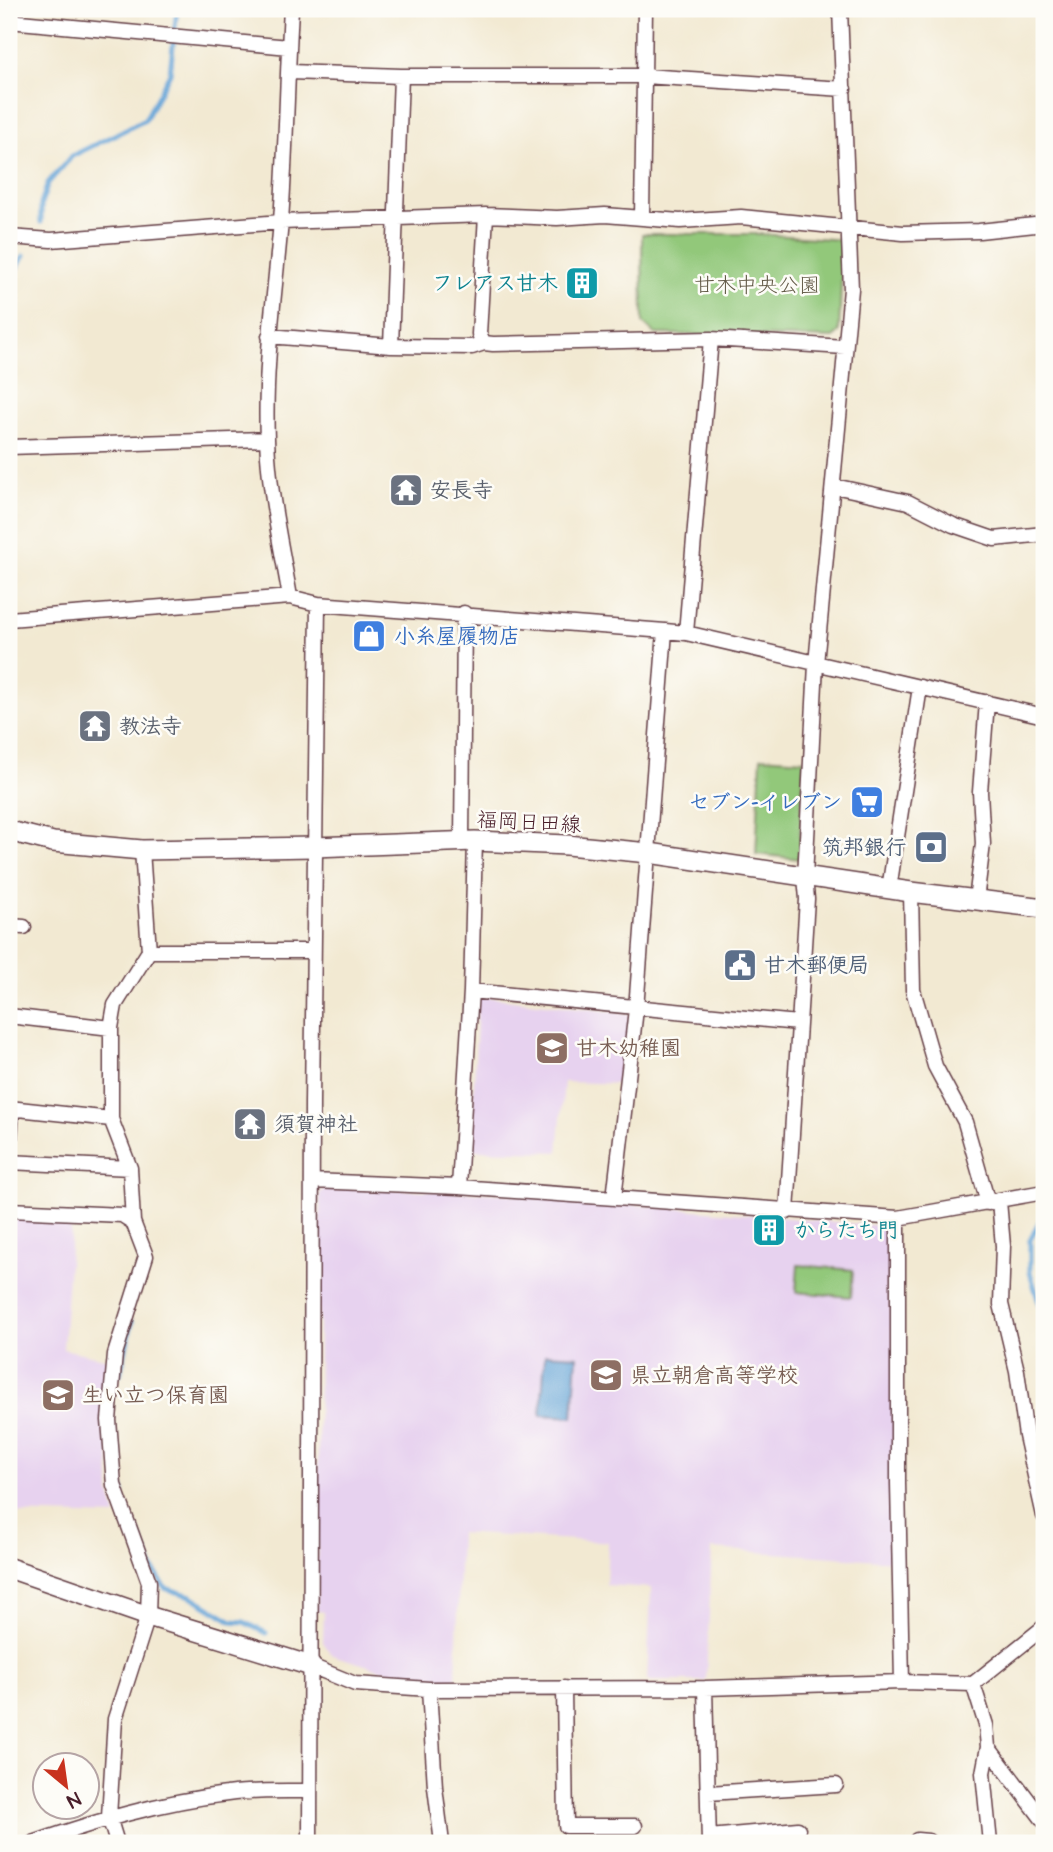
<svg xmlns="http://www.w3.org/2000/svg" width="1053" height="1852" viewBox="0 0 1053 1852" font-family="'Architects Daughter','Klee One',sans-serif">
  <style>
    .built { fill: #e7d2ef }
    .green { fill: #92c87a; stroke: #6e7452; stroke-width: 2 }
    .water { fill: #65a4d7; stroke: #586281; stroke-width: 2 }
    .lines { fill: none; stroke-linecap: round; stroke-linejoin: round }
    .stream { stroke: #65a4d7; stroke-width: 5 }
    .street-casing { stroke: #633d44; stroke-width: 17 }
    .secondary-casing { stroke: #633d44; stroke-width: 22 }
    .street { stroke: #fff; stroke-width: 14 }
    .secondary { stroke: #fff; stroke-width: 19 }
    .labels { text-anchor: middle; stroke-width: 5; stroke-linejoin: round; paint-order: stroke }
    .culture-label { font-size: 21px; font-weight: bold; fill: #0d838f; stroke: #fdfcf7; text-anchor: end }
    .park-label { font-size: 21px; fill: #635a47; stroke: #fdfcf7 }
    .worship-label { font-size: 21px; font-weight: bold; fill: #5b616d; stroke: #fdfcf7; text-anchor: start }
    .shop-label { font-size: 21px; font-weight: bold; fill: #366cbe; stroke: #fdfcf7; text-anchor: start }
    .street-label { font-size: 21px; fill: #4a1f2b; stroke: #fdfcf7 }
    .service-label { font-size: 21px; font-weight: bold; fill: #4e5e75; stroke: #fdfcf7; text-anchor: end }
    .education-label { font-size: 21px; font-weight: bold; fill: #785e54; stroke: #fdfcf7; text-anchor: start }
  </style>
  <rect width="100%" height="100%" fill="#fdfcf7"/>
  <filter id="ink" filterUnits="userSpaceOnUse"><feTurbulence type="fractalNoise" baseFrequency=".0143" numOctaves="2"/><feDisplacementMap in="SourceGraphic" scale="14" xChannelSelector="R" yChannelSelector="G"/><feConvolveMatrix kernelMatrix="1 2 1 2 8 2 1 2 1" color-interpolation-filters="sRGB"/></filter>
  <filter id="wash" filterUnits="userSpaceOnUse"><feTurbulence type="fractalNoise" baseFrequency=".00686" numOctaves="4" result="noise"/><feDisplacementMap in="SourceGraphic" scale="28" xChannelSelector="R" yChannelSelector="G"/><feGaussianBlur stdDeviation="1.57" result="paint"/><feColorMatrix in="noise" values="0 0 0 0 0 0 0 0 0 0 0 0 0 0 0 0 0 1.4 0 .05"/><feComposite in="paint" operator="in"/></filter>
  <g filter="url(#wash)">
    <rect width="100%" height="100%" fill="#f2e9d2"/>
    <path class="built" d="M 478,996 L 631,1014 L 624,1084 L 564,1082 L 558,1152 L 471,1150 Z
      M 326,1187 L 508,1194 L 869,1225 L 894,1225 L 895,1561 L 712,1549 L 706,1681 L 647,1681 L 651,1588 L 606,1585 L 608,1542 L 460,1533 L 456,1681 L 419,1681 L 332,1655 L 323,1642 L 324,1612 L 317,1611 L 320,1193 Z
      M 9,1215 L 72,1219 L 63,1349 L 108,1359 L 110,1493 L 116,1516 L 9,1513 Z"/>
    <path class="green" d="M 642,234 L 759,234 L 843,240 L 839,332 L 834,338 L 655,334 L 643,323 Z
      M 761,757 L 804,760 L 799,859 L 756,854 Z
      M 798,1265 L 853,1270 L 851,1297 L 796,1292 Z"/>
    <path class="water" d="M 545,1354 L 577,1356 L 573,1417 L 541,1415 Z"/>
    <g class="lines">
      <path class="stream" d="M 41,222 L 41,204 L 48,183 L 72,156 L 145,120 L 170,73 L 177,9
        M 9,279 L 24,256
        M 1044,1213 L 1030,1240 L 1030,1272 L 1044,1319
        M 120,1374 L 132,1322
        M 119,1467 L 123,1492
        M 136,1527 L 152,1567 L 165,1588 L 191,1596 L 232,1621 L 244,1622 L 266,1633"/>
    </g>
  </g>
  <g filter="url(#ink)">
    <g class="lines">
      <g class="street-casing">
        <path id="street" d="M 9,21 L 289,47
          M 290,72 L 401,76 L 644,76 L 844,89
          M 642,217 L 645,9
          M 9,237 L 51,240 L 281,222 L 486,215 L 557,218 L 605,215 L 680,221 L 741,217 L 903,233 L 979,231 L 1044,224
          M 269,336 L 391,346 L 472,347 L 484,343 L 493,344 L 711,339 L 845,347
          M 484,343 L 479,334 L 486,215
          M 391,346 L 401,76
          M 9,447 L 267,439
          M 834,486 L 908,502 L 953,525 L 994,539 L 1044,534
          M 290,597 C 281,545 269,492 267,439 C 264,366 275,294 281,221 C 286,150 287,80 291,9
          M 9,619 L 290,597 L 318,604 L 665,631 L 686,633 L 1044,716
          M 686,633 L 711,339
          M 462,842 L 464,613
          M 889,889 L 920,687
          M 911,892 L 913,990 L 935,1066 L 965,1122 L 988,1203
          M 976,900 L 983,844 L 980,792 L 987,702
          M 9,926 L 24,927
          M 149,951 L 313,951
          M 471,991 L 798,1023
          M 9,1016 L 111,1028
          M 9,1108 L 111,1119
          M 9,1162 L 130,1168
          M 9,1162 L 12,1108
          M 312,1181 L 459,1187 L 898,1218 L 1044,1192
          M 459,1187 L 471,991 L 475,841
          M 614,1198 L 636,1009 L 665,631
          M 999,1201 L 1003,1246 L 1001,1304 L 1017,1371 L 1026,1436 L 1044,1516
          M 9,1210 L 122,1215 L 133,1222
          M 787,1212 L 807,899 L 805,877 L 816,664 L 851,289 L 840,9
          M 898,1218 L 898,1483 L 902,1682
          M 311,1666 L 355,1684 L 429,1689 L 705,1688 L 902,1682 L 973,1684 L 1044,1627
          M 973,1684 L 986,1725 L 988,1747 L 1044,1821
          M 564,1688 L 566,1826 L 635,1826
          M 705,1688 L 709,1843
          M 429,1689 L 435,1787 L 442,1843
          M 988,1747 L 983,1773 L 990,1843
          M 708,1793 L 836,1785
          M 709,1837 L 798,1829
          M 917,1840 L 928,1841 L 930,1843
          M 33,1843 C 97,1821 160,1802 227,1794 C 254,1790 282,1791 309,1791
          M 117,1843 L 109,1817 L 115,1719 L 148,1616 L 149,1582 L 114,1485 L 109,1420 L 115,1354 L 146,1256 L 133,1222 L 130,1168 L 111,1119 L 111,1028 L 115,1005 L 149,951 L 142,850
          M 310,1843 L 312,1103 L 318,604"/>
      </g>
      <g class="secondary-casing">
        <path id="secondary" d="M 9,831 L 53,842 L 142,850 L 314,847 L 475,841 L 567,845 L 649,853 L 911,892 L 1044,908
          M 9,1568 L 148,1616 L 311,1666"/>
      </g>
      <use href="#street" class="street"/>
      <use href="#secondary" class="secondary"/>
    </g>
  </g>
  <defs>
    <g id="building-square" transform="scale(1.75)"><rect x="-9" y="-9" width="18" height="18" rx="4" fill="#0f9aa8" stroke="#fdfcf7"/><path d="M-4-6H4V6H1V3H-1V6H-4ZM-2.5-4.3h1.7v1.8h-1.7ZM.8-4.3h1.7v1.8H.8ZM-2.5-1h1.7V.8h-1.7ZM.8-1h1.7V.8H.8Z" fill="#fff"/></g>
    <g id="temple-square" transform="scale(1.75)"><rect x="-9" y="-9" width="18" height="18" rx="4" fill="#6b7280" stroke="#fdfcf7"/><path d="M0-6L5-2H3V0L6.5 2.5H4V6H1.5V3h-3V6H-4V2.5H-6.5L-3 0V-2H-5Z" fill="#fff"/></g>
    <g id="shop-square" transform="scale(1.75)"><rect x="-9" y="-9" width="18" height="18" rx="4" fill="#3f7fe0" stroke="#fdfcf7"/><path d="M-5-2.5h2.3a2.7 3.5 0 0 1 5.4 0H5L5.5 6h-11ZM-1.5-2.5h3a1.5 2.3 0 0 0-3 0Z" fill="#fff"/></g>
    <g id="supermarket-square" transform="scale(1.75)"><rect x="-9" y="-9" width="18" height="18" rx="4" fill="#3f7fe0" stroke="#fdfcf7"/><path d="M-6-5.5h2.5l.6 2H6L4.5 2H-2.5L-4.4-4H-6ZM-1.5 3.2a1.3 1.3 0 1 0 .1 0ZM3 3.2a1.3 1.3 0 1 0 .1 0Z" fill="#fff"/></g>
    <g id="bank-square" transform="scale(1.75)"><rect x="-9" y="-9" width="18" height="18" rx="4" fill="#5c6f8a" stroke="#fdfcf7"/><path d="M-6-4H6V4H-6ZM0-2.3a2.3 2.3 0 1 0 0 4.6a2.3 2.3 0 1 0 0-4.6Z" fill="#fff"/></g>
    <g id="civic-square" transform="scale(1.75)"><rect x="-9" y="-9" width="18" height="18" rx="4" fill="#5c6f8a" stroke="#fdfcf7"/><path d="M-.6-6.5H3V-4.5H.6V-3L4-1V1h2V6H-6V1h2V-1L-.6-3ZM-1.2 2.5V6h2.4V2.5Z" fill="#fff"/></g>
    <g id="school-square" transform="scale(1.75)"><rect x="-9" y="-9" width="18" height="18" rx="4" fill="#8d6e63" stroke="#fdfcf7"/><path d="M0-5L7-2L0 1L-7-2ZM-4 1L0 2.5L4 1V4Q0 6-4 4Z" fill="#fff"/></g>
  </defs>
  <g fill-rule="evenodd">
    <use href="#building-square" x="582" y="283"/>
    <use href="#temple-square" x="406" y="490"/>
    <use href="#shop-square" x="369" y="636"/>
    <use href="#temple-square" x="95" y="726"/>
    <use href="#supermarket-square" x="867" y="802"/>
    <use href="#bank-square" x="931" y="847"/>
    <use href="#civic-square" x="740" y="965"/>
    <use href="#school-square" x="552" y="1048"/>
    <use href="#temple-square" x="250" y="1124"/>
    <use href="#building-square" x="769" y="1230"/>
    <use href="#school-square" x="606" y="1375"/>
    <use href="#school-square" x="58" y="1395"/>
  </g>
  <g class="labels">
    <g class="culture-label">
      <text x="558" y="290">フレアス甘木</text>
      <text x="794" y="1237" text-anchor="start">からたち門</text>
    </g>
    <g class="park-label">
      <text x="757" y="292">甘木中央公園</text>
    </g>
    <g class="worship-label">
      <text x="430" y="497">安長寺</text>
      <text x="119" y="733">教法寺</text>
      <text x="274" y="1131">須賀神社</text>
    </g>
    <g class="shop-label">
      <text x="394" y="643">小糸屋履物店</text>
      <text x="842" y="809" text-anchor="end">セブン-イレブン</text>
    </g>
    <g class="street-label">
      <text transform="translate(529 822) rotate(3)" y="7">福岡日田線</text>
    </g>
    <g class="service-label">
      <text x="906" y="854">筑邦銀行</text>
      <text x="764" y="972" text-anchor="start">甘木郵便局</text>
    </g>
    <g class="education-label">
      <text x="576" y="1055">甘木幼稚園</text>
      <text x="630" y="1382">県立朝倉高等学校</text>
      <text x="82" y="1402">生い立つ保育園</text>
    </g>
  </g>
  <rect width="1053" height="1852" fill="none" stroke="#fdfcf7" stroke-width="35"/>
  <g transform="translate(66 1786) rotate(151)"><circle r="33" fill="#fdfcf7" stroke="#b5a4a5" stroke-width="2"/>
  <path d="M0-5L12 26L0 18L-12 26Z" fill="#c8321e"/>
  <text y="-10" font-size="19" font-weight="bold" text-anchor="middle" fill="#4a1f2b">N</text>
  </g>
</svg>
